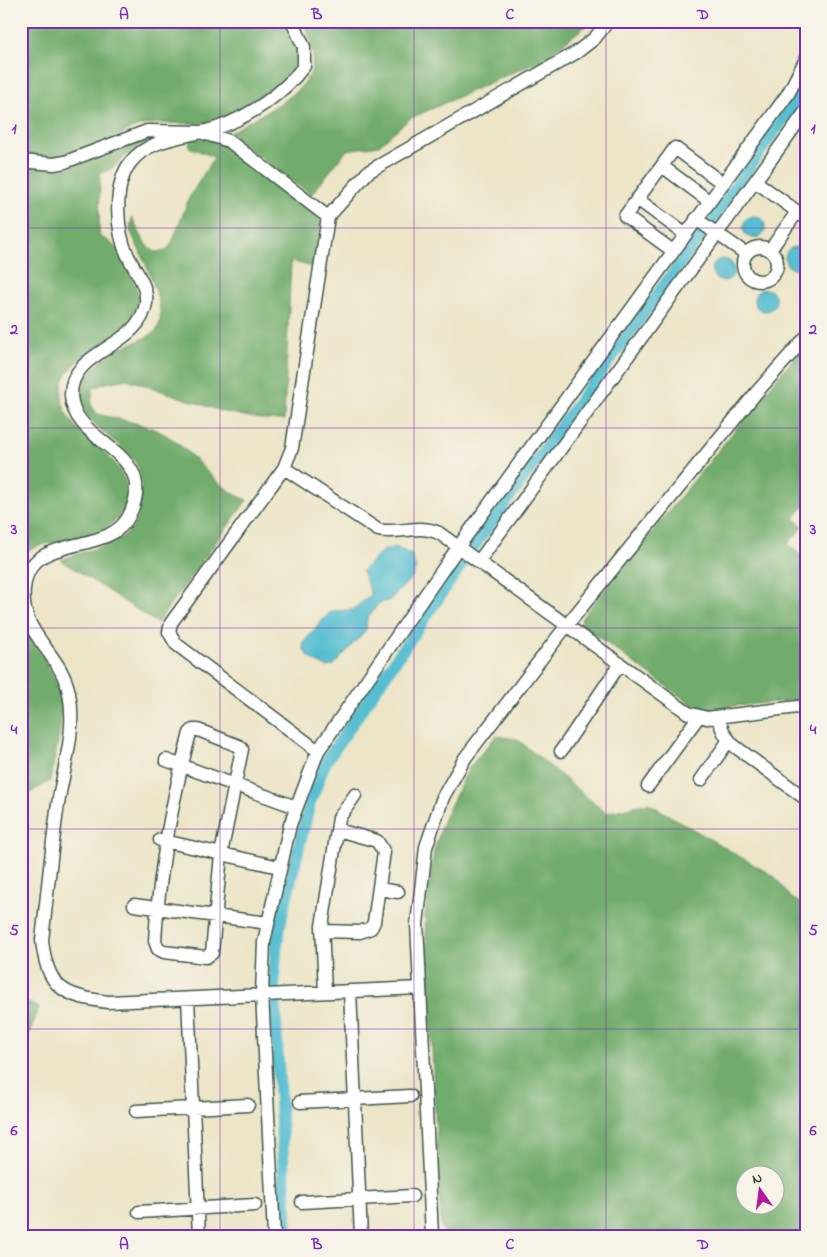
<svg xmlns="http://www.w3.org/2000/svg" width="827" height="1257" viewBox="0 0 827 1257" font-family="'Indie Flower',sans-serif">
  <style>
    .forest { fill: #71ac6c; stroke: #487450; fill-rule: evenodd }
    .water { fill: #55bed1; stroke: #3a7e82 }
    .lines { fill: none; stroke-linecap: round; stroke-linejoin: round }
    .canal { stroke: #55bed1; stroke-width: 12 }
    .minor-casing { stroke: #3e564a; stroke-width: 15 }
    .minor { stroke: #fff; stroke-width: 12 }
    .grid { fill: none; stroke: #7b2cbf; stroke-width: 1; stroke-opacity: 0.55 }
    .neatline { fill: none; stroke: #7b2cbf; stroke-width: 2 }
    .grid-label { font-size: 16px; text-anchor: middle; font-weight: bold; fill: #7b2cbf }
  </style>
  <rect width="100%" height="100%" fill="#f7f3e8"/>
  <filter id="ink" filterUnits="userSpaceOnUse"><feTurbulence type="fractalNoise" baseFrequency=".02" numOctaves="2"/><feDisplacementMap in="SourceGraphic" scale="10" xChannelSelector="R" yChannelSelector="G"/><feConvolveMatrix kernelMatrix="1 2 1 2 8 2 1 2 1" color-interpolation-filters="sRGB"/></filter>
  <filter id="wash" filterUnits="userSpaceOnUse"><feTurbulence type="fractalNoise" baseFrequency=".0096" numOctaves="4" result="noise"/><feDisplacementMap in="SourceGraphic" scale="20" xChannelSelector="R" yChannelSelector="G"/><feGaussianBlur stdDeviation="1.12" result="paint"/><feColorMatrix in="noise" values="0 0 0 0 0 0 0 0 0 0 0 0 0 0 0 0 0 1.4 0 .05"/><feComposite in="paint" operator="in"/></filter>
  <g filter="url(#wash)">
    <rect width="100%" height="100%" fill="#ece5c7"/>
    <path class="forest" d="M 21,21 L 285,21 L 293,40 L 298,60 C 280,90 238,118 202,123 C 183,125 163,121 145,125 C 134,126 123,134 113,138 C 78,154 60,159 21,153 Z
      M 304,21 L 592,21 L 545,58 L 409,119 L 379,145 L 347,150 L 311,195 L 228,134 C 250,118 302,99 311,71 C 316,57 309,35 304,21 Z
      M 149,135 L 160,138 C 149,141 140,144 131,151 C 120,160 115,170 100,173 L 99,236 C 119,246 119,252 129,272 C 133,281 139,290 138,300 C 137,329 87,349 71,369 C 68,373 64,376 63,382 C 52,434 115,442 126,485 C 127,489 128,496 127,500 C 119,537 71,537 42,545 C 35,547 28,551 21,554 L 21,164 L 38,168 L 64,169 L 85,163 L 122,143 Z
      M 196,138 L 216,141 L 230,149 L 317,216 L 321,222 L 312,267 L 291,261 L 284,420 L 265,420 L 224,412 L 127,379 L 106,383 L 93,388 L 91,405 L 97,414 C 124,421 154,424 176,442 C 204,464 211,484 247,500 L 157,623 L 61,560 C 81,551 107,548 125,535 C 136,528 139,515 140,502 C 142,490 143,477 137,465 C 123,439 74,424 82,388 C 84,379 93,369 99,363 C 120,343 130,347 152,334 C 177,319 138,249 130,230 L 132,218 L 146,245 L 155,252 L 166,251 L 172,243 L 189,198 L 214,157 L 189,147 L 190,140 Z
      M 806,343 L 806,508 L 803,507 L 794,518 L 803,526 L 788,544 L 806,560 L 806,699 L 705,709 L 694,706 L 584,627 L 581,619 Z
      M 21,626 C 32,642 45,658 53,675 C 70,708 56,747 50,781 L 21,798 Z
      M 496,736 L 517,739 L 606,813 L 648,803 L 775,877 L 791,898 L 806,906 L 806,1236 L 447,1236 L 441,1226 L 425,916 L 434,851 L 444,819 L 469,768 ZM 774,1174 L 774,1204 L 744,1204 L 744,1174 Z
      M 21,999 L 39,1008 L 21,1056 Z"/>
    <path class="water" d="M743 227a11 11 0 1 1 22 0a11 11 0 1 1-22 0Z
      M785 258a11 11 0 1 1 22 0a11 11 0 1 1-22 0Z
      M712 270a11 11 0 1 1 22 0a11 11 0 1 1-22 0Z
      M754 300a11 11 0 1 1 22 0a11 11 0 1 1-22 0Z
      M 395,547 L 412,555 L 416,569 L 412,577 L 390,600 L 379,603 L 367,618 L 366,630 L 334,665 L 327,667 C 316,662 303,656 303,643 L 331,611 L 353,610 L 370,595 L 370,590 L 362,571 L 382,551 Z"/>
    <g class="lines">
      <path class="canal" d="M 287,1236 L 274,986 L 276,949 L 282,915 L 310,803 L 325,763 L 474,546 L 714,217 L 806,86"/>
    </g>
  </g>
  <g filter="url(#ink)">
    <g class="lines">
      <g class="minor-casing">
        <path id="minor" d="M 292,21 L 304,47 L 304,66 C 284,93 249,117 217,128 C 189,137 149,137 130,163 C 113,186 116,232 128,256 C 135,271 148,286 146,303 C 140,348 70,349 71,395 C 73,447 162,449 129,516 C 109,556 34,533 25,582 C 15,633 60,649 69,693 C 77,731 62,773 57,811 C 51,853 47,897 42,940 C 47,988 63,996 108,1002 L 420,988
          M 21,161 L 54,164 L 65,162 L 147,131 L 200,132 L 229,141 L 328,217
          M 662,166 L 709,201
          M 755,181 L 806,218
          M 637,199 L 685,234
          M 696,219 L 745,253
          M743 264a17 17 0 1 1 34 0a17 17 0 1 1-34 0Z
          M 770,250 L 797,212
          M 673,251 L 625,216 L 675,148 L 722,183
          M 284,468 L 378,530 C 399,535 418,523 439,533 L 688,713 L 707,718 L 806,706
          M 479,561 L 806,111
          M 717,717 L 725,735 L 733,745 L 806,799
          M 193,730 L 198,730 L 239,746 L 242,749 L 221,854 L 212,953 L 206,957 L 164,952 L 158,949 L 155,941 C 159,871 172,800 190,733 Z
          M 318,751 L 176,644 L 169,632 L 171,623 L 284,468 L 292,448 L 328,217 L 368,172 L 577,52 L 595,38 L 608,21
          M 561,751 L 620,664
          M 166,760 L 296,807
          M 701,780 L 729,740
          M 648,786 L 699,716
          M 160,840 L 279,867
          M 379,889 L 398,892
          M 134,905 L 268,923
          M 322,931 L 360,932 L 371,928 L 374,922 L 384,852 L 377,841 L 338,830
          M 350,991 L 361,1236
          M 325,992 L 322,926 L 339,818 L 355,795
          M 188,999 L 199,1236
          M 300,1102 L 410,1096
          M 136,1111 L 248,1105
          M 302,1202 L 412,1196
          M 139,1212 L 255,1205
          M 274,1236 L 262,994 L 264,942 L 290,825 L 318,751 L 459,546 L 788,94 L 806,59
          M 432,1236 L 417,924 L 426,847 L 443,797 L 465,758 L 567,625 L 756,393 L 806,337"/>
      </g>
      <use href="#minor" class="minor"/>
    </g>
  </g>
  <path class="grid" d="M 220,21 L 220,1236M 414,21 L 414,1236M 606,21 L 606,1236M 21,228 L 806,228M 21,428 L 806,428M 21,628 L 806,628M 21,829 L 806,829M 21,1029 L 806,1029"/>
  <rect width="827" height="1257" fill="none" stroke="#f7f3e8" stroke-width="55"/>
  <g transform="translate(760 1190) rotate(346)"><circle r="24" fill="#f7f3e8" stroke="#a1aaa0"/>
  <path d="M0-4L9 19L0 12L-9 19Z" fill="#b5179e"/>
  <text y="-8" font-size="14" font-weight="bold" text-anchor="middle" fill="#1f3d34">N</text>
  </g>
  <rect x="28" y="28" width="772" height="1202" class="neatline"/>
  <g class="grid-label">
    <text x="124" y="19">A</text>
    <text x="317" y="19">B</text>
    <text x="510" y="19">C</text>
    <text x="703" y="19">D</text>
    <text x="14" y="133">1</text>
    <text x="813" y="133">1</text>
    <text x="14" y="334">2</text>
    <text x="813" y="334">2</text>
    <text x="14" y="534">3</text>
    <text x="813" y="534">3</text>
    <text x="14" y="734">4</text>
    <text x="813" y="734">4</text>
    <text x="14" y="935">5</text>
    <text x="813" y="935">5</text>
    <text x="14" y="1135">6</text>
    <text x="813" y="1135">6</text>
    <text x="124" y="1249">A</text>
    <text x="317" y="1249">B</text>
    <text x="510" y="1249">C</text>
    <text x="703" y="1249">D</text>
  </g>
</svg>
